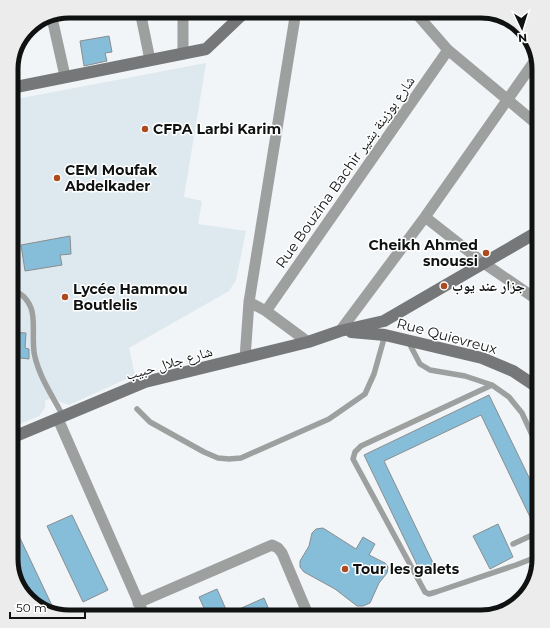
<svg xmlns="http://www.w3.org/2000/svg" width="550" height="628" viewBox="0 0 550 628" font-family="Montserrat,'Noto Naskh Arabic',sans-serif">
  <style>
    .built { fill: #dee9ef }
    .building { fill: #86bdd9; stroke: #8a8d8f }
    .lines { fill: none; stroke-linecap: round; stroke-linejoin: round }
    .lane { stroke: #9ea0a0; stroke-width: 5.5 }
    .street { stroke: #9ea0a0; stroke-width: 11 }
    .secondary { stroke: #757778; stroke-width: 12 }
    .poi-dot { fill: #af491e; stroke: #fff; stroke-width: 1.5 }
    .labels { text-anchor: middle; stroke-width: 3; stroke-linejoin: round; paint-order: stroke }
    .poi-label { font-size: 14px; font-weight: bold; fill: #101212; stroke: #fff; text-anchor: start }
    .street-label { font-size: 14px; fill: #101212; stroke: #fff }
    .rim { fill: none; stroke: #101212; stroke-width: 5 }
  </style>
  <rect width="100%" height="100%" fill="#f1f5f7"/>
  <path class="built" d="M 206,63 L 184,197 L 202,201 L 198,224 L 246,231 L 236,280 L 229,291 L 129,348 L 135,375 L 69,405 L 60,402 L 55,396 L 45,401 L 45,408 L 39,416 L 11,428 L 11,100 Z"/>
  <path class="building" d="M 109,36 L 112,52 L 105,53 L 107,61 L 84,66 L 80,41 Z
    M 70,236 L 71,254 L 60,255 L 62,265 L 25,271 L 21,245 Z
    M 11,332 L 26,333 L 25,348 L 29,349 L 29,359 L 11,357 Z
    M 489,395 L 539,498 L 539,515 L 531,519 L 481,415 L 384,461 L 434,565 L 420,571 L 364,455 Z
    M 72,515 L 108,590 L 83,602 L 47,526 Z
    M 498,524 L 513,557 L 490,569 L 473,536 Z
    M 323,528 L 356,549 L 363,537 L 375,544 L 369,555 L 385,563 L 388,567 L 387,573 L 379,583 L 370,603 L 363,606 L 357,606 L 335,589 L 304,572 L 300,567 L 300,561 L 309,546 L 312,533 L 316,529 Z
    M 19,536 L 56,614 L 43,611 L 23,594 L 11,559 L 11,540 Z
    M 217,589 L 228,614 L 264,598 L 272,617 L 208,617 L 199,597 Z"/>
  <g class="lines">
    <path class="lane" d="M 11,291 C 21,292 27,298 31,308 C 36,319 31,344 35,357 C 40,378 53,397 63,416
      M 408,341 L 420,364 L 430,370 L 465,376 L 492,385 L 509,397 L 522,413 L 539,450
      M 492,385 L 361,446 L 355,452 L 353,459 L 425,592 L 429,594 L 436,592 L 516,565 L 539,556
      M 137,409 L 150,422 L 204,452 L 218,458 L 229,459 L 241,458 L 329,419 L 365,394 L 374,374 L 385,335
      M 513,544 L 539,532"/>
    <path class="street" d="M 140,11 L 150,60
      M 414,11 L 448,50 L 539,126
      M 52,18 L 65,76
      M 183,54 L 183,11
      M 425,217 L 485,264 L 539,301
      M 249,302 L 266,311 L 308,342
      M 266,311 L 448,50
      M 340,331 L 425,217 L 536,59
      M 245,358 L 249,302 L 296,11
      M 58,419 L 145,617
      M 138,603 L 272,545 L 278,548 L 282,553 L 309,617"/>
    <path class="secondary" d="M 11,88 L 206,49 L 246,11
      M 351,332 L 385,335 L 482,358 L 513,371 L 534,385 L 539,391
      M 11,438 L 145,382 L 308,342 L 340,331 L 384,321 L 539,231"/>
  </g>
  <g class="poi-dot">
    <circle cx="145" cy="129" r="4"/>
    <circle cx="57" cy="178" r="4"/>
    <circle cx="486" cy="253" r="4"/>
    <circle cx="444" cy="286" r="4"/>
    <circle cx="65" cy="297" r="4"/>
    <circle cx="345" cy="569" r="4"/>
  </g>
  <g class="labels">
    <g class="poi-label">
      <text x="153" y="134">CFPA Larbi Karim</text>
      <text x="65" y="175">CEM Moufak<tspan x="65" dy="16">Abdelkader</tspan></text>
      <text x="478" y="250" text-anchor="end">Cheikh Ahmed<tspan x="478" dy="16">snoussi</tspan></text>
      <text x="452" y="291">جزار عند يوب</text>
      <text x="73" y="294">Lycée Hammou<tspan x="73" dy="16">Boutlelis</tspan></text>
      <text x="353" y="574">Tour les galets</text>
    </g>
    <g class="street-label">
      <text transform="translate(345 172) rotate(-55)" y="5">Rue Bouzina Bachir شارع بوزينة بشير</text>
      <text transform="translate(447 336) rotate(15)" y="5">Rue Quievreux</text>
      <text transform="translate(169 363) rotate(-16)" y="5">شارع جلال حبيب</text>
    </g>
  </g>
  <path d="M0 0H550V628H0ZM69 18H481A51 51 0 0 1 532 69V559A51 51 0 0 1 481 610H69A51 51 0 0 1 18 559V69A51 51 0 0 1 69 18Z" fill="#ececec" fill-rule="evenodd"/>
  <path class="rim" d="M69 18H481A51 51 0 0 1 532 69V559A51 51 0 0 1 481 610H69A51 51 0 0 1 18 559V69A51 51 0 0 1 69 18Z"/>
  <g transform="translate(522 28) rotate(176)" stroke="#ffffff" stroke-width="3" paint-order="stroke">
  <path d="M0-3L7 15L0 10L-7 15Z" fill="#101212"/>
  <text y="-6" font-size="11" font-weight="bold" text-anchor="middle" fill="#101212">N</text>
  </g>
  <path d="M10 612v6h75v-6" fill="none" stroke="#101212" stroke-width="2"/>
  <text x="16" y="612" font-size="12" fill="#101212" stroke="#ffffff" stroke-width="3" paint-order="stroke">50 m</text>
</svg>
